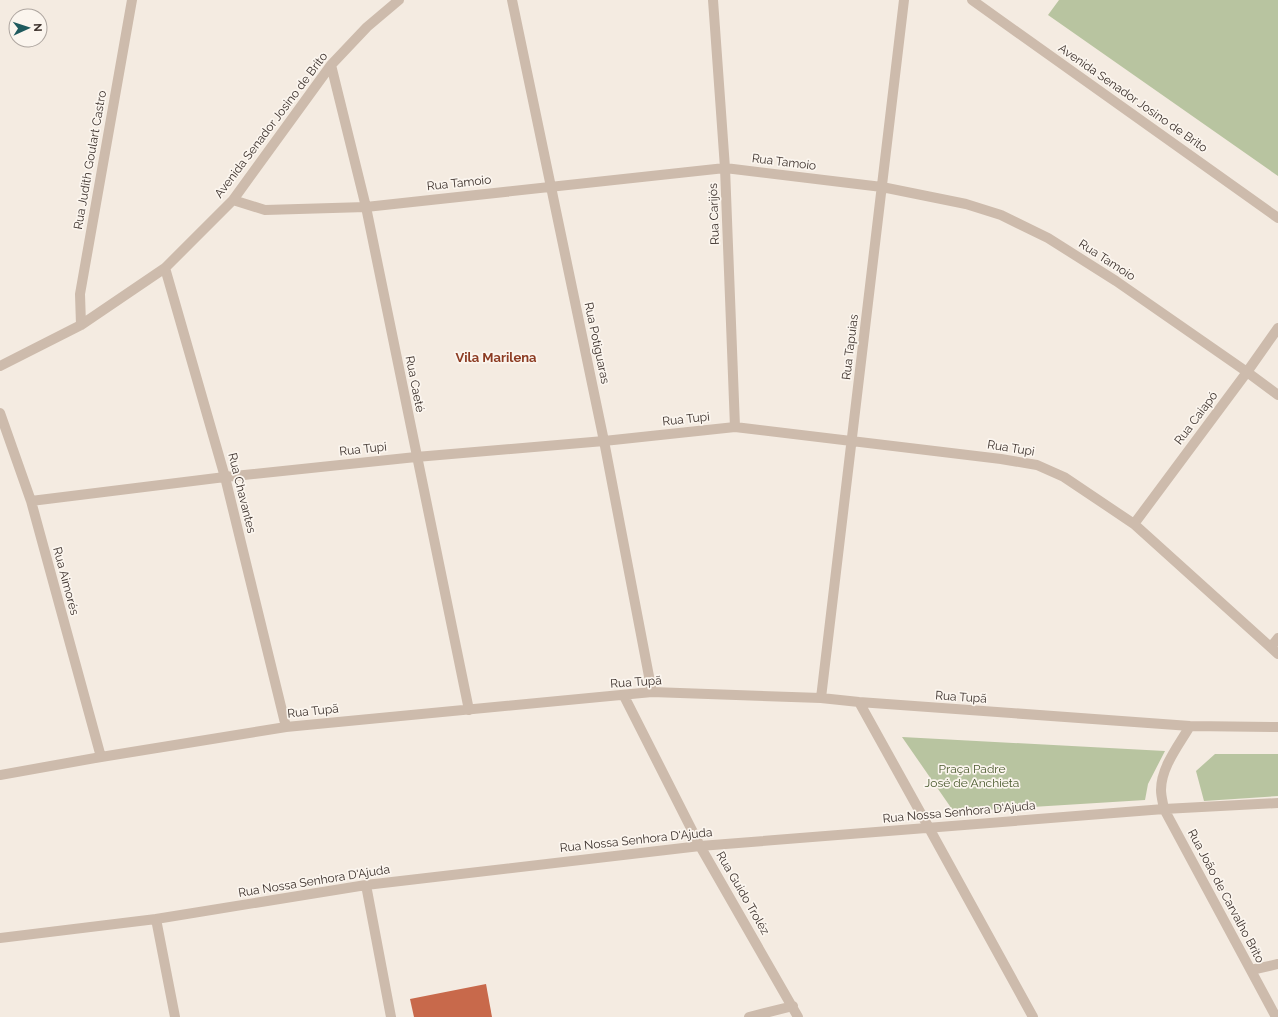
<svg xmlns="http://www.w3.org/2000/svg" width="1278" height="1017" viewBox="0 0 1278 1017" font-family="Raleway,sans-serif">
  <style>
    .green { fill: #b8c4a0 }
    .building { fill: #c8694b }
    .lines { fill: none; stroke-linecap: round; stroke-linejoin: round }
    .minor { stroke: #cdbbac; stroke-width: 10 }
    .labels { text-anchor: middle; stroke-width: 3.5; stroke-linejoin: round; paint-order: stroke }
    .street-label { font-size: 12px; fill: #3b302b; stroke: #fbf5ee }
    .park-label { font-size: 12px; fill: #4a5a2e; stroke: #fbf5ee }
    .neighbourhood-label { font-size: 13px; font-weight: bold; fill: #8c3b22; stroke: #fbf5ee }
  </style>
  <rect width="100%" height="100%" fill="#f4ebe1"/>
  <path class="green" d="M 1059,0 L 1278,0 L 1278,176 L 1048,15 Z
    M 902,737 L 1165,751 L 1148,784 L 1145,800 L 954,812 Z
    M 1215,754 L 1278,754 L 1278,796 L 1204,801 L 1196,771 Z"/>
  <path class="building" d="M 486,984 L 492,1017 L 414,1017 L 410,999 Z"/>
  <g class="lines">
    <path class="minor" d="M 512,0 L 604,441 L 652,692
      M 713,0 L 725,168 L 735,427
      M 972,0 L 1278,218
      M 331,65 L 366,207 L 469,710
      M 233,200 L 265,210 L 366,207 L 725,168 L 882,187 L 966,204 L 1001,215 L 1048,238 L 1116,281 L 1247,372 L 1278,395
      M 165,268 L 225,477 L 286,727
      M 81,325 L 80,294 L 132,0
      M 0,366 L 81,325 L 165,268 L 233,200 L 331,65 L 367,27 L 399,0
      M 0,413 L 31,501 L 101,757
      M 31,501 L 225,477 L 416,457 L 604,441 L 735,427 L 1001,459 L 1037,465 L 1064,477 L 1134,524 L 1278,654
      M 1134,524 L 1247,372 L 1278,328
      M 1271,647 L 1278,638
      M 624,696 L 700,846 L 798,1017
      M 821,698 L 904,0
      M 859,702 L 929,828 L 1033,1017
      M 1190,726 C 1179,745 1161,767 1161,790 C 1161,796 1163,803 1164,809 L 1276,1017
      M 0,775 L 101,757 L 286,727 L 652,692 L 821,698 L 859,702 L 1190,726 L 1278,727
      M 366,885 L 391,1017
      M 156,919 L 175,1017
      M 0,938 L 156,919 L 366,885 L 700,846 L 1164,809 L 1278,803
      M 1251,970 L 1278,964
      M 749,1017 L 793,1006"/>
  </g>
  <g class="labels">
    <g class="street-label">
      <text transform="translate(1133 98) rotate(35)" y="4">Avenida Senador Josino de Brito</text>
      <text transform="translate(271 125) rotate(-53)" y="4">Avenida Senador Josino de Brito</text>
      <text transform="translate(90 160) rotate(-80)" y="4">Rua Judith Goulart Castro</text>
      <text transform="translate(784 162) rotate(7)" y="4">Rua Tamoio</text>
      <text transform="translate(459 183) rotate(-6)" y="4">Rua Tamoio</text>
      <text transform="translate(714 214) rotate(-92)" y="4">Rua Carijós</text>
      <text transform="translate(1107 260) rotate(33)" y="4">Rua Tamoio</text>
      <text transform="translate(597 343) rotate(78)" y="4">Rua Potiguaras</text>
      <text transform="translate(850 347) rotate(-83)" y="4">Rua Tapuias</text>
      <text transform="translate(415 384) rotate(79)" y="4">Rua Caeté</text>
      <text transform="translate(1196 418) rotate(-53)" y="4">Rua Caiapó</text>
      <text transform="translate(686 419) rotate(-6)" y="4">Rua Tupi</text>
      <text transform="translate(1011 448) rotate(9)" y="4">Rua Tupi</text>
      <text transform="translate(363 449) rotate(-6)" y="4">Rua Tupi</text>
      <text transform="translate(242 493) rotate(76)" y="4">Rua Chavantes</text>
      <text transform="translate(66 581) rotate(75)" y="4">Rua Aimorés</text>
      <text transform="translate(636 682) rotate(-4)" y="4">Rua Tupã</text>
      <text transform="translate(961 697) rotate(4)" y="4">Rua Tupã</text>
      <text transform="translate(313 711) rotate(-6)" y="4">Rua Tupã</text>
      <text transform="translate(959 812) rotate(-5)" y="4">Rua Nossa Senhora D'Ajuda</text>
      <text transform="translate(636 840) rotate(-6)" y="4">Rua Nossa Senhora D'Ajuda</text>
      <text transform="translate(314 881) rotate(-9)" y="4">Rua Nossa Senhora D'Ajuda</text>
      <text transform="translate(743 893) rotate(60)" y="4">Rua Guido Troléz</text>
      <text transform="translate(1226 896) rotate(62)" y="4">Rua João de Carvalho Brito</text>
    </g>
    <g class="park-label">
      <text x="972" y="773">Praça Padre<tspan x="972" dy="14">José de Anchieta</tspan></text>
    </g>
    <g class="neighbourhood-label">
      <text x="496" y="362">Vila Marilena</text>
    </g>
  </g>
  <g transform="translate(28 28) rotate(87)"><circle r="19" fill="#fbf5ee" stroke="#aea6a0"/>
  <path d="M0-3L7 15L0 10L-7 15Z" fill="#1f5a5e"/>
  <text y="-6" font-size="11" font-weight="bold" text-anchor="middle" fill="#3b302b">N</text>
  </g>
</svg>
